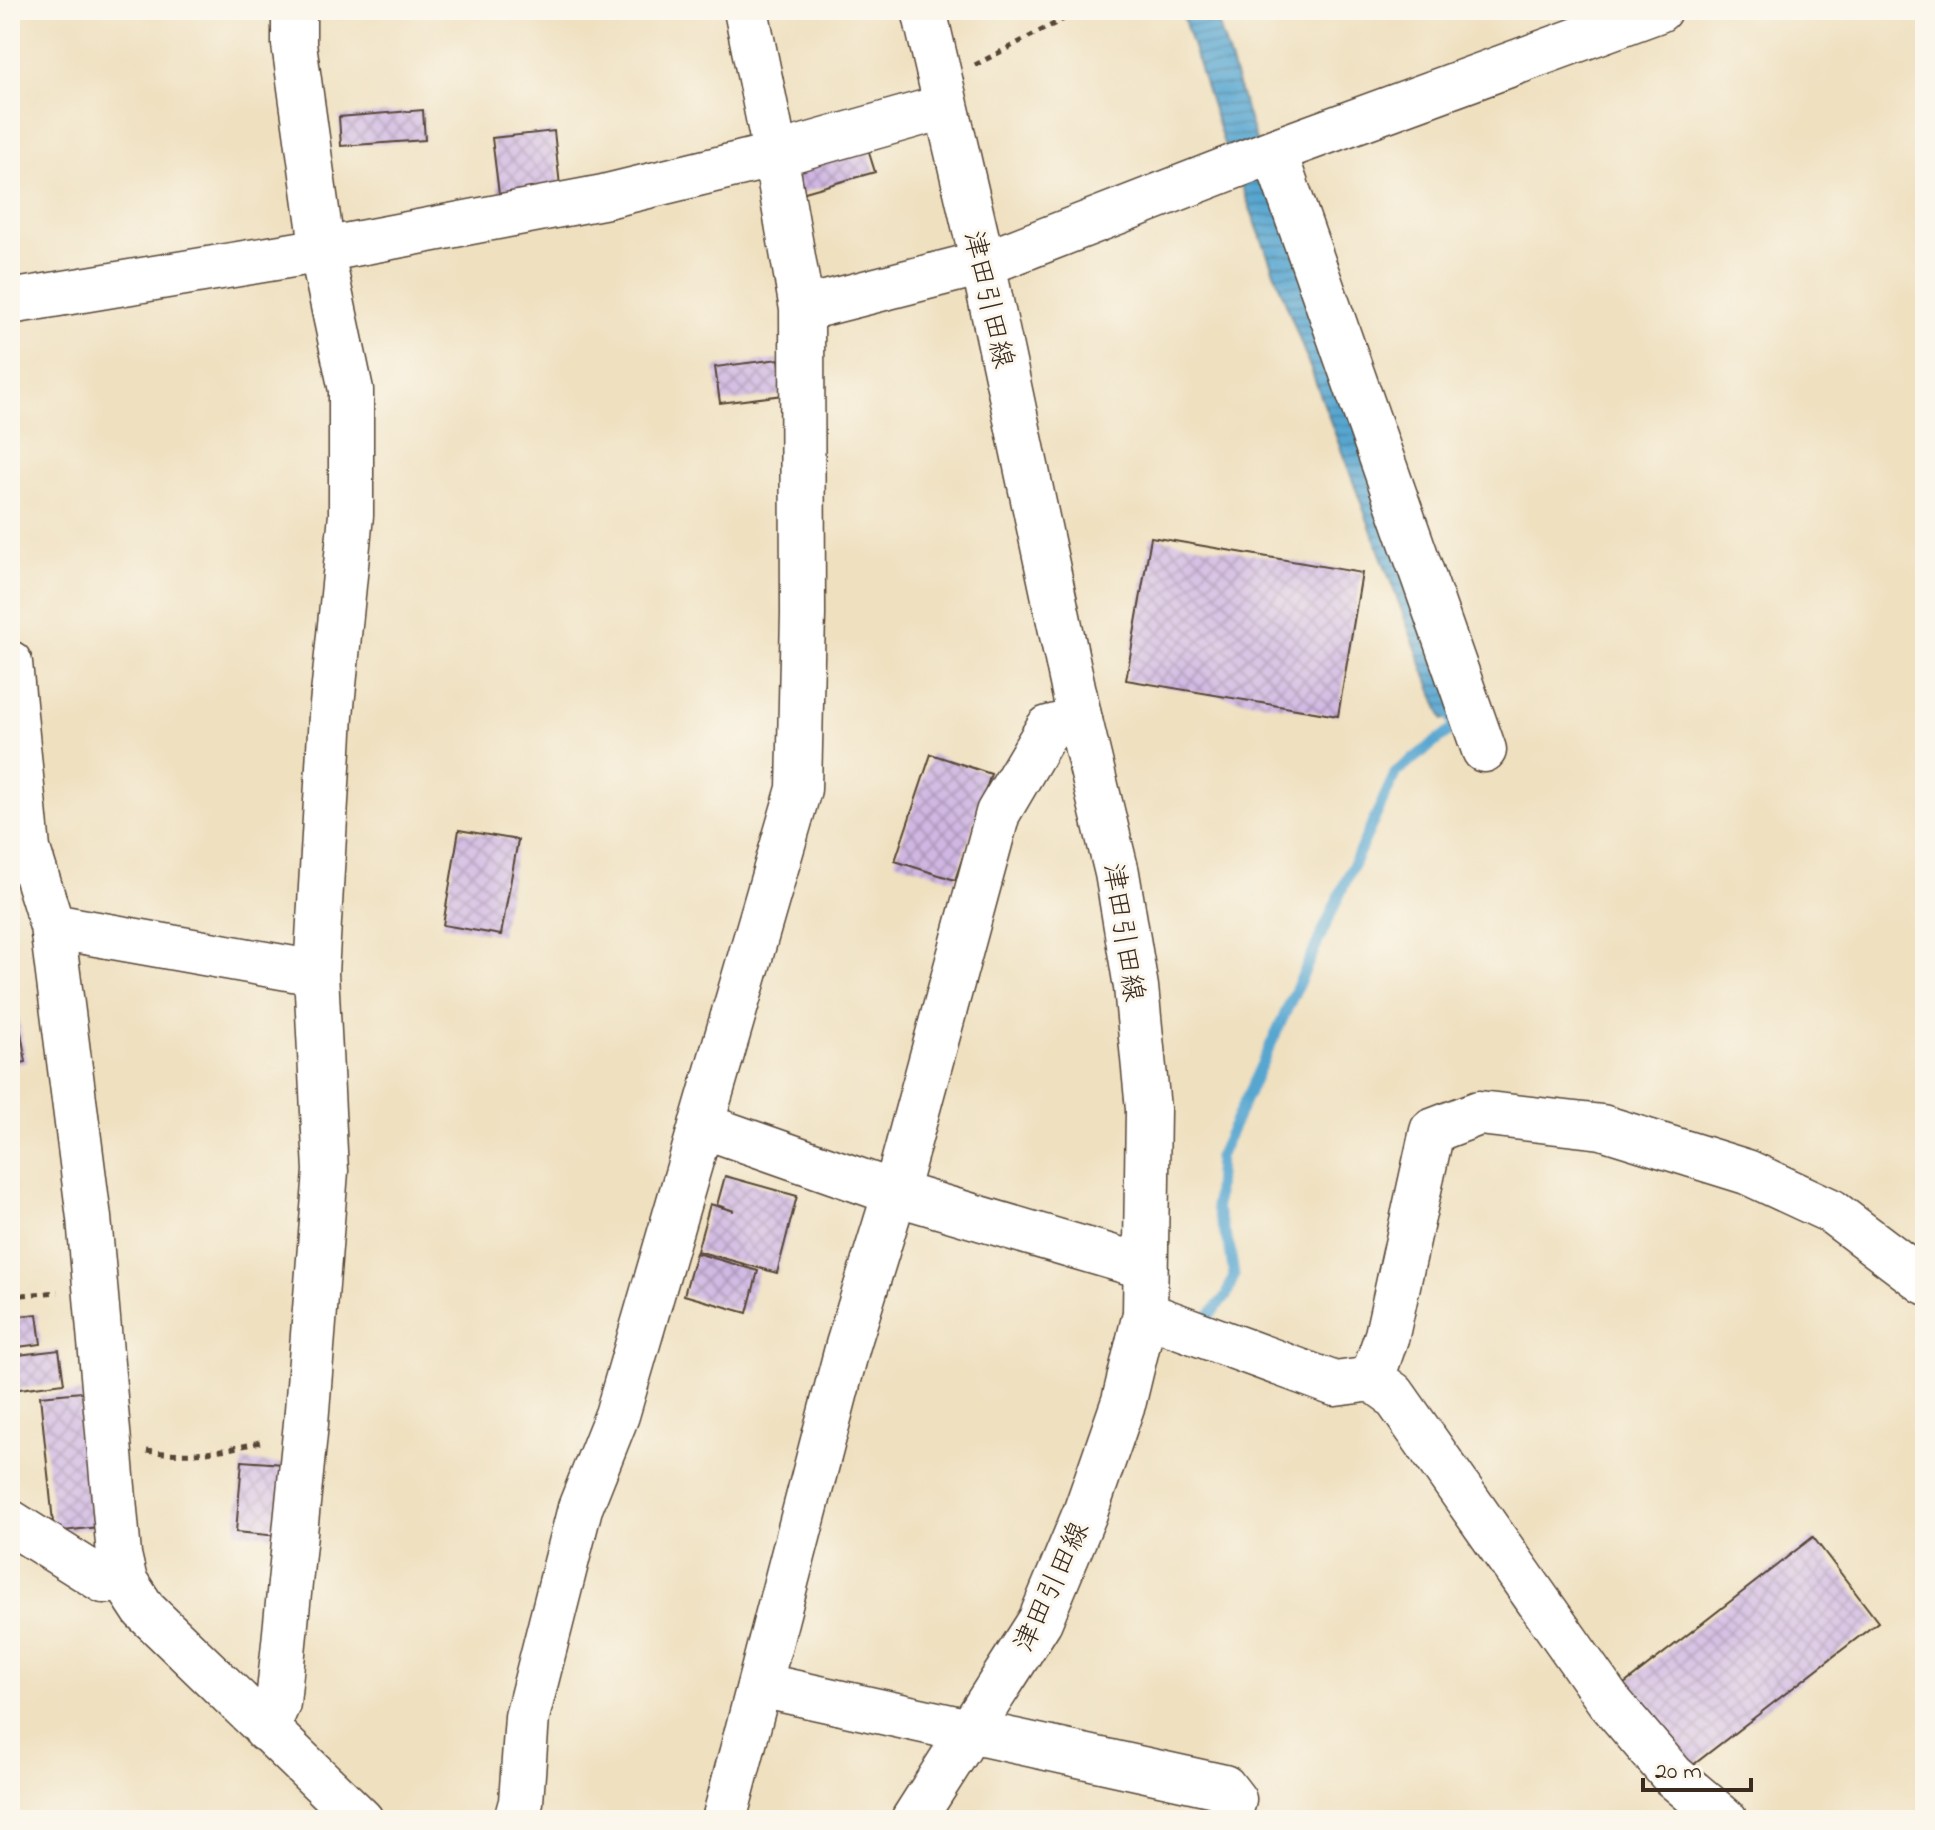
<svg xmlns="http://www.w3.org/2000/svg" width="1935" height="1830" viewBox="0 0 1935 1830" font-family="'Indie Flower','Klee One',sans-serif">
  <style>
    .water { fill: url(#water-rules); stroke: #486877; stroke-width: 2 }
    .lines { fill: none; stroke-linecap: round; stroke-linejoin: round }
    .stream { stroke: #56a6d0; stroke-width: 11 }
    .building { fill: url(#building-cross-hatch) }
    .minor-casing { stroke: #564536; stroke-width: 47 }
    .major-casing { stroke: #564536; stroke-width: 47 }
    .path { stroke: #564536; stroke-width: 5; stroke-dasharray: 6 6; stroke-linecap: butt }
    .minor { stroke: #fff; stroke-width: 44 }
    .major { stroke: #fff; stroke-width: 44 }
    .labels { text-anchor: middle; stroke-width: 6; stroke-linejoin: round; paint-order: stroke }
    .street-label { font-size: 28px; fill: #3b2a1e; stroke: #fbf7ec }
  </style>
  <defs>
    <pattern id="water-rules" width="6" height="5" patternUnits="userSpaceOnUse" patternTransform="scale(2)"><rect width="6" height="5" fill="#56a6d0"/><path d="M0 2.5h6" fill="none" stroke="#4887a8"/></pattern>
    <pattern id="building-cross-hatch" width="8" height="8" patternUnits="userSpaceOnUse" patternTransform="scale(2)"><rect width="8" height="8" fill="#d0b7e3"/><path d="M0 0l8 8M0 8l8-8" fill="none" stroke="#aa95b7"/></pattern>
  </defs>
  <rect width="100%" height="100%" fill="#fbf7ec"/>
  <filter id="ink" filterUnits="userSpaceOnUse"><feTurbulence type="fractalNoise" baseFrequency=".0125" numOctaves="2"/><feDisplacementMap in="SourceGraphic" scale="16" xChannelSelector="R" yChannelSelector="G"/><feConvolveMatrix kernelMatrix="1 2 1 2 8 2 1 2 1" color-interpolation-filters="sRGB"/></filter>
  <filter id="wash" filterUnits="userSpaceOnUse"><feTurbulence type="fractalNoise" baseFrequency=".006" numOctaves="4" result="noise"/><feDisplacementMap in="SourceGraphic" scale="32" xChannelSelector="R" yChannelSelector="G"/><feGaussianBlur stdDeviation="1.8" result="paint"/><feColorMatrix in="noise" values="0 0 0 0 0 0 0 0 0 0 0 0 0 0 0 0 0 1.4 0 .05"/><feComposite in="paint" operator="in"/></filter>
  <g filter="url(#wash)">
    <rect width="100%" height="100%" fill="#efe0c0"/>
    <path class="water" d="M 1181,10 L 1214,10 L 1253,132 L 1459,713 L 1443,720 L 1241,184 L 1226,150 Z"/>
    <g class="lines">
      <path class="stream" d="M 1206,1319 L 1226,1296 L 1234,1276 L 1230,1249 L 1216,1208 L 1219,1157 L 1396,772 L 1455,727 L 1451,716"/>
    </g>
    <g id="blocks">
      <path class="building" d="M 423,110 L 425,140 L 341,146 L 339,117 Z
        M 554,131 L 560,186 L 499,194 L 492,138 Z
        M 865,140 L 875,172 L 798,194 L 789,162 Z
        M 779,359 L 784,395 L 720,403 L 715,367 Z
        M 1151,537 L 1362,573 L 1338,716 L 1126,680 Z
        M 931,754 L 991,774 L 955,880 L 895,861 Z
        M 459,830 L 518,840 L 501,935 L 443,925 Z
        M 18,1015 L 26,1062 L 10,1065 L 10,1017 Z
        M 725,1176 L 797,1196 L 777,1273 L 697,1251 L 710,1204 L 734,1211 L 717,1205 Z
        M 696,1253 L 758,1271 L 747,1313 L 684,1295 Z
        M 37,1314 L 41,1344 L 10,1348 L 10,1317 Z
        M 59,1350 L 64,1383 L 12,1390 L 10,1356 Z
        M 92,1391 L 107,1526 L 54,1532 L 40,1396 Z
        M 242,1461 L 284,1464 L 278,1536 L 236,1532 Z
        M 1813,1537 L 1878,1622 L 1684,1772 L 1619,1688 Z"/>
    </g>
  </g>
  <g filter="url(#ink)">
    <use href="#blocks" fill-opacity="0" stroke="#564536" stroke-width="2"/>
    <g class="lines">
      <g class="minor-casing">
        <path id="minor" d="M 1274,151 L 1484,750
          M 10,302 L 323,250 L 603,197 L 775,155 L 944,107
          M 802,309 L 994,260 L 1274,151 L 1659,10
          M 10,663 L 28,849 L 52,926 L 89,1218 L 119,1555 L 125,1581 L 144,1610 L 361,1820
          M 52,926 L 316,973
          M 701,1125 L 895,1193 L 1145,1267
          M 1145,1314 L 1335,1384 L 1372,1379 L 1387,1335 L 1432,1131 L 1479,1113 L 1602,1127 L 1747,1172 L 1831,1211 L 1925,1282
          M 1372,1379 L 1393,1394 L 1608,1700 L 1673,1776 L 1725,1820
          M 10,1522 L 104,1581 L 125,1581
          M 760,1685 L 1224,1787 L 1234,1800 L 1228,1820
          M 266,1730 L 278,1703 L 306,1423 L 326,1171 L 316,973 L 331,715 L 351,515 L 351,390 L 325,268 L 294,44 L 294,10
          M 516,1820 L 521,1802 L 527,1717 L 580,1508 L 617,1415 L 799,789 L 803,614 L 802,309 L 773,142 L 746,10
          M 724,1820 L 848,1345 L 895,1193 L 998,813 L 1048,728 L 1080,720"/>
      </g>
      <g class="major-casing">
        <path id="major" d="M 913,1820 L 1040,1621 L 1085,1513 L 1124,1401 L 1145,1314 L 1148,1109 L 1136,987 L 1117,873 L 1080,720 L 983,264 L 924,10"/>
      </g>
      <path class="path" d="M 975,65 L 1081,10
        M 10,1296 L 58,1292
        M 147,1451 C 187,1457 225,1451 264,1441"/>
      <use href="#minor" class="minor"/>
      <use href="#major" class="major"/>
    </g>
  </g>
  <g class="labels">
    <g class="street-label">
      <text transform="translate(990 299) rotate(77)" y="10">津田引田線</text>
      <text transform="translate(1125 932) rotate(81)" y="10">津田引田線</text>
      <text transform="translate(1050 1586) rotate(-65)" y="10">津田引田線</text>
    </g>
  </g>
  <rect width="1935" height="1830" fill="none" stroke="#fbf7ec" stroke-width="40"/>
  <path d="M1643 1778v12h108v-12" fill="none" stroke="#3b2a1e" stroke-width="4"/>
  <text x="1655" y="1778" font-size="24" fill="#3b2a1e" stroke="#fbf7ec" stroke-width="6" paint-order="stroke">20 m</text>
</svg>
